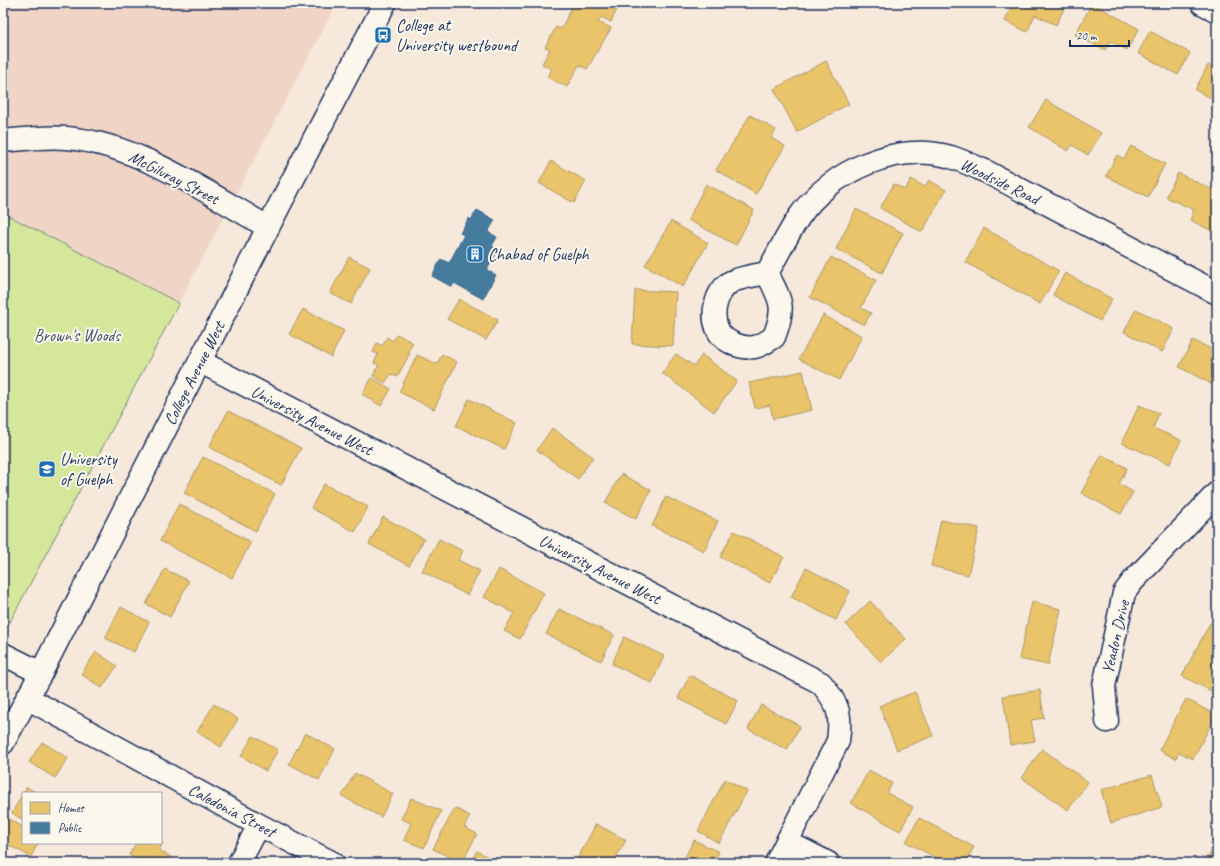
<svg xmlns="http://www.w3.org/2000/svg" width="1220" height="866" viewBox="0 0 1220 866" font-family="Caveat,sans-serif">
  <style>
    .built { fill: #f0d5c7 }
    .green { fill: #d4e79b; stroke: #788b7c }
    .homes { fill: #e9c46a; stroke: #ab9766 }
    .public { fill: #457b9d; stroke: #38648a }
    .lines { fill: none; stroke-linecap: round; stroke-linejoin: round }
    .minor-casing { stroke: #1b2f5e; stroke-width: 25 }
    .secondary-casing { stroke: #1b2f5e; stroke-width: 25 }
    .minor { stroke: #fbf7ec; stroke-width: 22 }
    .secondary { stroke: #fbf7ec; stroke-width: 22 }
    .labels { text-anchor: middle; stroke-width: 4; stroke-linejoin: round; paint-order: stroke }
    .poi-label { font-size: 17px; fill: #1b2f5e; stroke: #fbf7ec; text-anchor: start }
    .street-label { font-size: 17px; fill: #1b2f5e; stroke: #fbf7ec }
    .park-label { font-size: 17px; fill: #40546a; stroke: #fbf7ec }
  </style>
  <rect width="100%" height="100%" fill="#f6e8db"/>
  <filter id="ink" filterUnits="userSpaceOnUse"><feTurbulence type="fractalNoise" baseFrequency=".025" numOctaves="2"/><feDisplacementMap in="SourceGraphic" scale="8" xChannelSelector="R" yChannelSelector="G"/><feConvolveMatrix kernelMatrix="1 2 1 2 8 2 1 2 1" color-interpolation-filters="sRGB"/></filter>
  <g filter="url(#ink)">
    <path class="built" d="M 3,3 L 337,3 L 3,635 Z"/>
    <path class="green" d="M 3,213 L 179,303 L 3,635 Z"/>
    <path class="homes" d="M 574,3 L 620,3 L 611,22 L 601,17 L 598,22 L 611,28 L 587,69 L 579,65 L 567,87 L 547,77 L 552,69 L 542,64 L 550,49 L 545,47 L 556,27 L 561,29 Z
      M 1013,3 L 1067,3 L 1056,25 L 1035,15 L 1027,32 L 1005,21 Z
      M 1092,3 L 1139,29 L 1127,50 L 1110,41 L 1105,50 L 1075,35 Z
      M 1150,31 L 1190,53 L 1178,75 L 1138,53 Z
      M 826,61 L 849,104 L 797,132 L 774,89 Z
      M 1208,65 L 1217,69 L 1217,101 L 1195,90 Z
      M 1046,100 L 1101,133 L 1088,155 L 1072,145 L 1068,151 L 1029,127 Z
      M 750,115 L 776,130 L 771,138 L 785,146 L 756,194 L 716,170 Z
      M 1131,146 L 1165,164 L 1148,197 L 1106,176 L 1117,155 L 1124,159 Z
      M 551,161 L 586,181 L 574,203 L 539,183 Z
      M 1178,173 L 1217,192 L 1217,227 L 1214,232 L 1190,220 L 1194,210 L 1166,197 Z
      M 911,179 L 925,187 L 929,180 L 946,190 L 922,232 L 880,208 L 894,184 L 905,190 Z
      M 706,184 L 754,210 L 736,245 L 688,220 Z
      M 856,209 L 903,233 L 882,273 L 836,249 Z
      M 671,221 L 708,243 L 683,287 L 645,265 Z
      M 984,228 L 1059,271 L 1040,304 L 965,262 Z
      M 349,257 L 370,268 L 351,304 L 330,293 Z
      M 831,257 L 876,280 L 861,308 L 871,313 L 864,325 L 810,297 Z
      M 1065,273 L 1112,299 L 1100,321 L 1053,295 Z
      M 635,290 L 676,292 L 673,346 L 632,344 Z
      M 459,299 L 498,320 L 486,340 L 447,319 Z
      M 303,309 L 344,331 L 331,357 L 289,334 Z
      M 1136,309 L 1174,329 L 1162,352 L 1124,332 Z
      M 823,315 L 862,336 L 839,380 L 799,359 Z
      M 397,334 L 413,343 L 408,352 L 410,353 L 397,377 L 391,374 L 385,383 L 373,376 L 379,365 L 374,363 L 378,354 L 373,352 L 377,343 L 382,346 L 387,337 L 393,341 Z
      M 1193,340 L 1217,352 L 1217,387 L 1179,367 Z
      M 442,354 L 457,362 L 434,409 L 399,392 L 417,355 L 437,364 Z
      M 676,354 L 694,366 L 702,355 L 737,381 L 714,412 L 662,373 Z
      M 803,371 L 812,410 L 773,419 L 770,405 L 755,408 L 749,383 Z
      M 372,378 L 391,389 L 381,406 L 362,394 Z
      M 469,399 L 517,423 L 504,449 L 456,426 Z
      M 1139,405 L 1159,413 L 1153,428 L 1181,440 L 1170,464 L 1122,443 Z
      M 228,411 L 301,448 L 281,485 L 209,447 Z
      M 552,428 L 593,457 L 578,479 L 537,450 Z
      M 1102,455 L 1127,468 L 1119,484 L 1133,492 L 1121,514 L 1081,493 Z
      M 203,457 L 275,494 L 256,531 L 184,493 Z
      M 621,474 L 651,490 L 636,519 L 605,503 Z
      M 324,484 L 368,507 L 355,532 L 311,508 Z
      M 666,497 L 718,521 L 704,551 L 652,526 Z
      M 179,504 L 251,542 L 232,578 L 160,541 Z
      M 383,517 L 424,539 L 409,566 L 369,544 Z
      M 941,520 L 979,528 L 968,575 L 931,566 Z
      M 734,531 L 784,557 L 770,583 L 720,557 Z
      M 439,539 L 463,551 L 458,560 L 480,571 L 467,595 L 422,571 Z
      M 806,568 L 850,591 L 836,620 L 791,597 Z
      M 165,569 L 189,581 L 170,617 L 146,604 Z
      M 499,569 L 544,593 L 520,639 L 504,631 L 514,613 L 484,597 Z
      M 870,601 L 906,639 L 881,662 L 846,624 Z
      M 1032,602 L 1061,609 L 1048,665 L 1019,659 Z
      M 121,607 L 149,622 L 134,652 L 105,638 Z
      M 559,609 L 614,635 L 601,661 L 546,634 Z
      M 1210,623 L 1217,626 L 1217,680 L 1211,691 L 1182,676 Z
      M 624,637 L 664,656 L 652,683 L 612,664 Z
      M 96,652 L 117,666 L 102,688 L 81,674 Z
      M 690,675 L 738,701 L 726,724 L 678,698 Z
      M 1040,690 L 1044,718 L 1031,720 L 1035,741 L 1010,745 L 1003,696 Z
      M 915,692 L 933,736 L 897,750 L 879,706 Z
      M 1186,699 L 1216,715 L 1193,759 L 1179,752 L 1176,759 L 1159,750 Z
      M 214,704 L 238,719 L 221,747 L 197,732 Z
      M 761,705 L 800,726 L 787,750 L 748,729 Z
      M 305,733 L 335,749 L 319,780 L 289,764 Z
      M 253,736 L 278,750 L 266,771 L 241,756 Z
      M 42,742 L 68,758 L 55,778 L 29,762 Z
      M 1042,749 L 1088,782 L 1068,810 L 1022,778 Z
      M 869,770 L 892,783 L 887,793 L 913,807 L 900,831 L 851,803 Z
      M 355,773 L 393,794 L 381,817 L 342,796 Z
      M 1152,775 L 1162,807 L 1111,823 L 1101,790 Z
      M 725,779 L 747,791 L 719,843 L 698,831 Z
      M 27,787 L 37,793 L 23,793 Z
      M 23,793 L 23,820 L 12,813 Z
      M 411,798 L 441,811 L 424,848 L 404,840 L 411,823 L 401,819 Z
      M 455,808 L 470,816 L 464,827 L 477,834 L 462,863 L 433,849 Z
      M 5,817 L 23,827 L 23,843 L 38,843 L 31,857 L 3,842 L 3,821 Z
      M 919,818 L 974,847 L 965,863 L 946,863 L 906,842 Z
      M 596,824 L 626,840 L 613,863 L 575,863 Z
      M 694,840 L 719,852 L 713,863 L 682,863 Z
      M 1217,841 L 1217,863 L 1205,863 Z
      M 161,842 L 163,843 L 159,850 L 171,857 L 167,863 L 143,863 L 129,855 L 136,843 Z
      M 477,851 L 499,863 L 470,863 Z"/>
    <path class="public" d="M 477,210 L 495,220 L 488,232 L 497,237 L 492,246 L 498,250 L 487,270 L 496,275 L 483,299 L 454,283 L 452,287 L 432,276 L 441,259 L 449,263 L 464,235 L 460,233 L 469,218 L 471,220 Z"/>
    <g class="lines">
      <g class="minor-casing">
        <path id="minor" d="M 1202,3 L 1217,11
          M 3,141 C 24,139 46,136 67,138 C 138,144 207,193 268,227
          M 767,273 C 781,301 786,306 774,337 C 769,340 764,344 758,346 C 745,351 722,342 717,328 C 711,313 716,293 729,283 C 736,278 758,275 767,273 C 778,254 787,235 799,217 C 830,171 897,141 951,157 C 963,161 974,166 985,171 L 1217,293
          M 201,362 L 821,683 C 838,704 842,713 838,741 L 776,863
          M 3,654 L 41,673
          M 27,698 L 259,825 L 333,863
          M 1107,721 L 1104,686 L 1124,593 L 1133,581 L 1217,493
          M 787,842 L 828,863
          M 239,863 L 259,825"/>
      </g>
      <g class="secondary-casing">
        <path id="secondary" d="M 3,743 L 41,673 L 278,208 L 385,3"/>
      </g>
      <use href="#minor" class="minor"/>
      <use href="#secondary" class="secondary"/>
    </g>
  </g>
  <defs>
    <g id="bus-square" transform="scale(0.9)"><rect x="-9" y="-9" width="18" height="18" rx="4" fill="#1f6fb2" stroke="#fbf7ec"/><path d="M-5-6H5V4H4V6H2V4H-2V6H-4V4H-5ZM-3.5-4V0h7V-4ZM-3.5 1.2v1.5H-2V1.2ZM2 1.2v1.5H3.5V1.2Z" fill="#fff"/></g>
    <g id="building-square" transform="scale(0.9)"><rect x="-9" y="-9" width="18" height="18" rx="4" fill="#1f6fb2" stroke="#fbf7ec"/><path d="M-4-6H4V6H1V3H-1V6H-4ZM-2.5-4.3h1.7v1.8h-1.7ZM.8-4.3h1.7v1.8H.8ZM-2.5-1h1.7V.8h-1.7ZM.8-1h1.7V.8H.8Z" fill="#fff"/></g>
    <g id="university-square" transform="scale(0.9)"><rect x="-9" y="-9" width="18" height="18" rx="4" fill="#1f6fb2" stroke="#fbf7ec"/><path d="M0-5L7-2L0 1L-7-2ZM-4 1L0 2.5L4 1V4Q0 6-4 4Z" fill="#fff"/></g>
  </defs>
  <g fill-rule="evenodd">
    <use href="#bus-square" x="383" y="35"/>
    <use href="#building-square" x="475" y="254"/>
    <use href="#university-square" x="47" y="469"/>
  </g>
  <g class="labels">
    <g class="poi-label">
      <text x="396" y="31">College at<tspan x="396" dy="20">University westbound</tspan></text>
      <text x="488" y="260">Chabad of Guelph</text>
      <text x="60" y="465">University<tspan x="60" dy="20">of Guelph</tspan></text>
    </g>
    <g class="street-label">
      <text transform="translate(174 177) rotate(27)" y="6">McGilvray Street</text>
      <text transform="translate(1000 181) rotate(26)" y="6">Woodside Road</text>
      <text transform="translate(194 373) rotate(-63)" y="6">College Avenue West</text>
      <text transform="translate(312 420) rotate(27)" y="6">University Avenue West</text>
      <text transform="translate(600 569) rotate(27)" y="6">University Avenue West</text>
      <text transform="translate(1115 637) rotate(-77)" y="6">Yeadon Drive</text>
      <text transform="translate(232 810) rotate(28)" y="6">Caledonia Street</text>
    </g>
    <g class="park-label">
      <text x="77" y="341">Brown's Woods</text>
    </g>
  </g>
  <rect width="1220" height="866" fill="none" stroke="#fbf7ec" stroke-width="16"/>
  <rect x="8" y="8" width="1204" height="850" fill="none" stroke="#1b2f5e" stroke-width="1.5" filter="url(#ink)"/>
  <rect x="22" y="792" width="140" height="52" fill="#fbf7ec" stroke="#a1a7b3"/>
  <rect x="30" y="802" width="20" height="12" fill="#e9c46a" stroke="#a1a7b3"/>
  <text x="58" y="812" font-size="12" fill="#1b2f5e">Homes</text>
  <rect x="30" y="822" width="20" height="12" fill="#457b9d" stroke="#a1a7b3"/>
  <text x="58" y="832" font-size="12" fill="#1b2f5e">Public</text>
  <path d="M1070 40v6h59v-6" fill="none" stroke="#1b2f5e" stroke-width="2"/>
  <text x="1076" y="40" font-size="12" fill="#1b2f5e" stroke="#fbf7ec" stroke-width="3" paint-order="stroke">20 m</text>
</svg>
